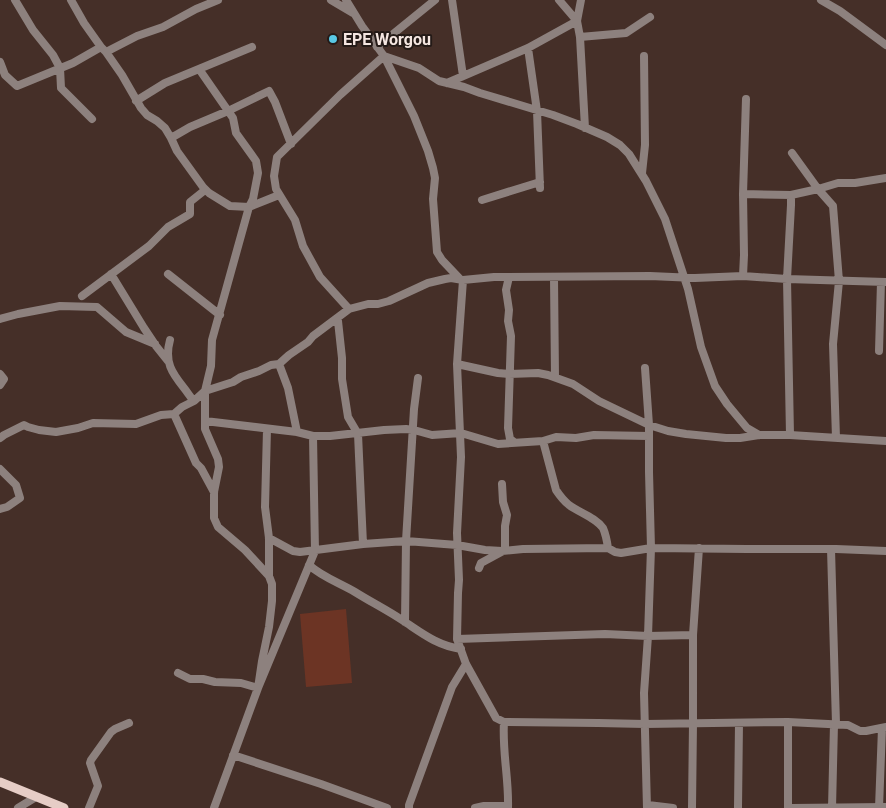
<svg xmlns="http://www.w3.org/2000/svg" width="886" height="808" viewBox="0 0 886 808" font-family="Roboto,sans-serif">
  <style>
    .green { fill: #6c3424 }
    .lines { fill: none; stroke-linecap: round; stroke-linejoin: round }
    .minor { stroke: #8d817e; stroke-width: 8 }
    .major { stroke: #e6cdc6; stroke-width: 9 }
    .poi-dot { fill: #59c8e4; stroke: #241a17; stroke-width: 2 }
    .labels { text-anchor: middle; stroke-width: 4; stroke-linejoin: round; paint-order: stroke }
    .poi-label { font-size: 16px; font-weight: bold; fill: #f5e6e1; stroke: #241a17; text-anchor: start }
  </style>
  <rect width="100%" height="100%" fill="#452f28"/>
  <path class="green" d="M 346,609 L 352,683 L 306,687 L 300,614 Z"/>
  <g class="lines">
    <path class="minor" d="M 15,0 L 33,30 L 53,55 L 60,68 L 61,88 L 92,119
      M 71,0 L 84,23 L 101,47 L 106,52 L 122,75 L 141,108 L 147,115 L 157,121 L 165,128 L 171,138 L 177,151 L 203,187 L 209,193 L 230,206 L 249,207 L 279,195
      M 331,0 L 353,13
      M 346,0 L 362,26 L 384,56 L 414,116 L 428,151 L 433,168 L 435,178 L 433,199 L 437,252 L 442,260 L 460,279
      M 452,0 L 463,76
      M 581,0 L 577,21 L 580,37 L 585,128
      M 821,0 L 840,11 L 886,45
      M 580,37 L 626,33 L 650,17
      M 377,47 L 435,0
      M 528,48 L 537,111 L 540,188
      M 106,52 L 137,36 L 163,27 L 196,9 L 218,0
      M 384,56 L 419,68 L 439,81 L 464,87 L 480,93 L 553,115 L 577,124 L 607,137 L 620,145 L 629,154 L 646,181 L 665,219 L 688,289 L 701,347 L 715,386 L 727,404 L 747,428 L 759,435
      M 0,62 L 5,75 L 17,86 L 73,63 L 101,47
      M 447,83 L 528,48 L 577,21 L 559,0
      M 136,101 L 165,83 L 252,47
      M 171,138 L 190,127 L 228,111 L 269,91 L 275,102 L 291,144
      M 792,153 L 818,189 L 833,206 L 839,281 L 833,344 L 836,438
      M 642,173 L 645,145 L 644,56
      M 743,194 L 791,195
      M 482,200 L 540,182
      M 111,274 L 144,328 L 156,346 L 168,361
      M 168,274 L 220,315
      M 743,276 L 744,255 L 743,194 L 746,99
      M 509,277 L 506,290 L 509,310 L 508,321 L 511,336 L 508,428 L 510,439 L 514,442
      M 554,278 L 555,377
      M 463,280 L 457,364 L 461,457 L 457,533 L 459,580 L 458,593 L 457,639 L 466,664 L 496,718 L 504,722 L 598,723 L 645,724 L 788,722 L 848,725 L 860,731 L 866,731 L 886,727
      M 82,296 L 149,246 L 168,227 L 190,214 L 190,202 L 205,190
      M 349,309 L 320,277 L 303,246 L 295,220 L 276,189 L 274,176 L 277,157 L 340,95 L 384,56
      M 0,319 L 18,314 L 60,306 L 97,307 L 126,332 L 155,344
      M 337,319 L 338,321 L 342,358 L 342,379 L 348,417 L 358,434 L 363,544
      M 170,340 C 164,362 172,373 184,388 C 188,393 190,397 194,401
      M 879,351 L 881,282
      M 279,364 L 288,388 L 297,432
      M 457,364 L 498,373 L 509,374 L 538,373 L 548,375 L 573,384 L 599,401 L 649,425 L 668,431 L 686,434 L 726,438 L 740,438 L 759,435 L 790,435 L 886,441
      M 645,368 L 649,425 L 649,472 L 651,548 L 648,636 L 644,693 L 647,808
      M 0,374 L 4,379 L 0,385
      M 174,414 L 196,463 L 201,468 L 214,492
      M 205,421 L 297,432 L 313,436 L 330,436 L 384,430 L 406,429 L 414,430 L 432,435 L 461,433 L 498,444 L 543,441 L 556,490 C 560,496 564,501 569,505 C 580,513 595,517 603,528 C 606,535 607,541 608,548
      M 267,429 L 265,507 L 269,538 L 269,576
      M 790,435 L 787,279 L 791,205 L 791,195 L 818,189 L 838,183 L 855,183 L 886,178
      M 0,438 L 4,435 L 24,425 L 28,427 L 39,430 L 56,432 L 78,428 L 93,423 L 136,424 L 161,415 L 174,414 L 182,407 L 194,401 L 205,391 L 233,382 L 241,377 L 259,371 L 271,365 L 279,364 L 289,355 L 308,342 L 313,336 L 349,309 L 368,304 L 378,304 L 389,301 L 428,283 L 445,279 L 451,278 L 463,280 L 494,277 L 650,276 L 695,278 L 743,276 L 787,279 L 886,282
      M 543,441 L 556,437 L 576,438 L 594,435 L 649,436
      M 0,469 L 16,485 L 20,498 L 7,507 L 0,509
      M 269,538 L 293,551 L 300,552 L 363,544 L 406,541 L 457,545 L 485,550 L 502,551 L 523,549 L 608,548 L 615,552 L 621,553 L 651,548 L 747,549 L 836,549 L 886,551
      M 831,549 L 836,724
      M 309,565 C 322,577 340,583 355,592 C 371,602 387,610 402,620 C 422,633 436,645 461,649
      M 479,568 L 481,563 L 505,550 L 505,526 L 507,515 L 503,502 L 502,484
      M 405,622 L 406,541 L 414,409 L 418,378
      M 457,639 L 605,634 L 648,636 L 693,635
      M 178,673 L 190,679 L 203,679 L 215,682 L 241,683 L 258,688 L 262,661 L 269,627 L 272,601 L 272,584 L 269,576 L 245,550 L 218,527 L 214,518 L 214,492 L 219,467 L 218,459 L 205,429 L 205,391 L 211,366 L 212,340 L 249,207 L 253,199 L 258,173 L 256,161 L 236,133 L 233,118 L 199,69
      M 504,722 C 502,751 509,779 508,808
      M 233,755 L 321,784 L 387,808
      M 648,805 L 673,808
      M 18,808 L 36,797
      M 89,808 L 98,786 L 90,763 L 91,760 L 111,732 L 115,729 L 129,723
      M 214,808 L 258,688 L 315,551 L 313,436
      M 409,808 L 409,805 L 452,687 L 466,664
      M 475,808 L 484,806 L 508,806
      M 692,808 L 693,723 L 693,635 L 699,548
      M 738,808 L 739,723
      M 788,808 L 788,722
      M 792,808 L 886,807
      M 832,808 L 834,724
      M 879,808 L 882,728"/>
    <path class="major" d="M 0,782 L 64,808"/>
  </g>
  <circle class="poi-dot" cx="333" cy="39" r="5"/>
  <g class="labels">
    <g class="poi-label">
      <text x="343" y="45">EPE Worgou</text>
    </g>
  </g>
</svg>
